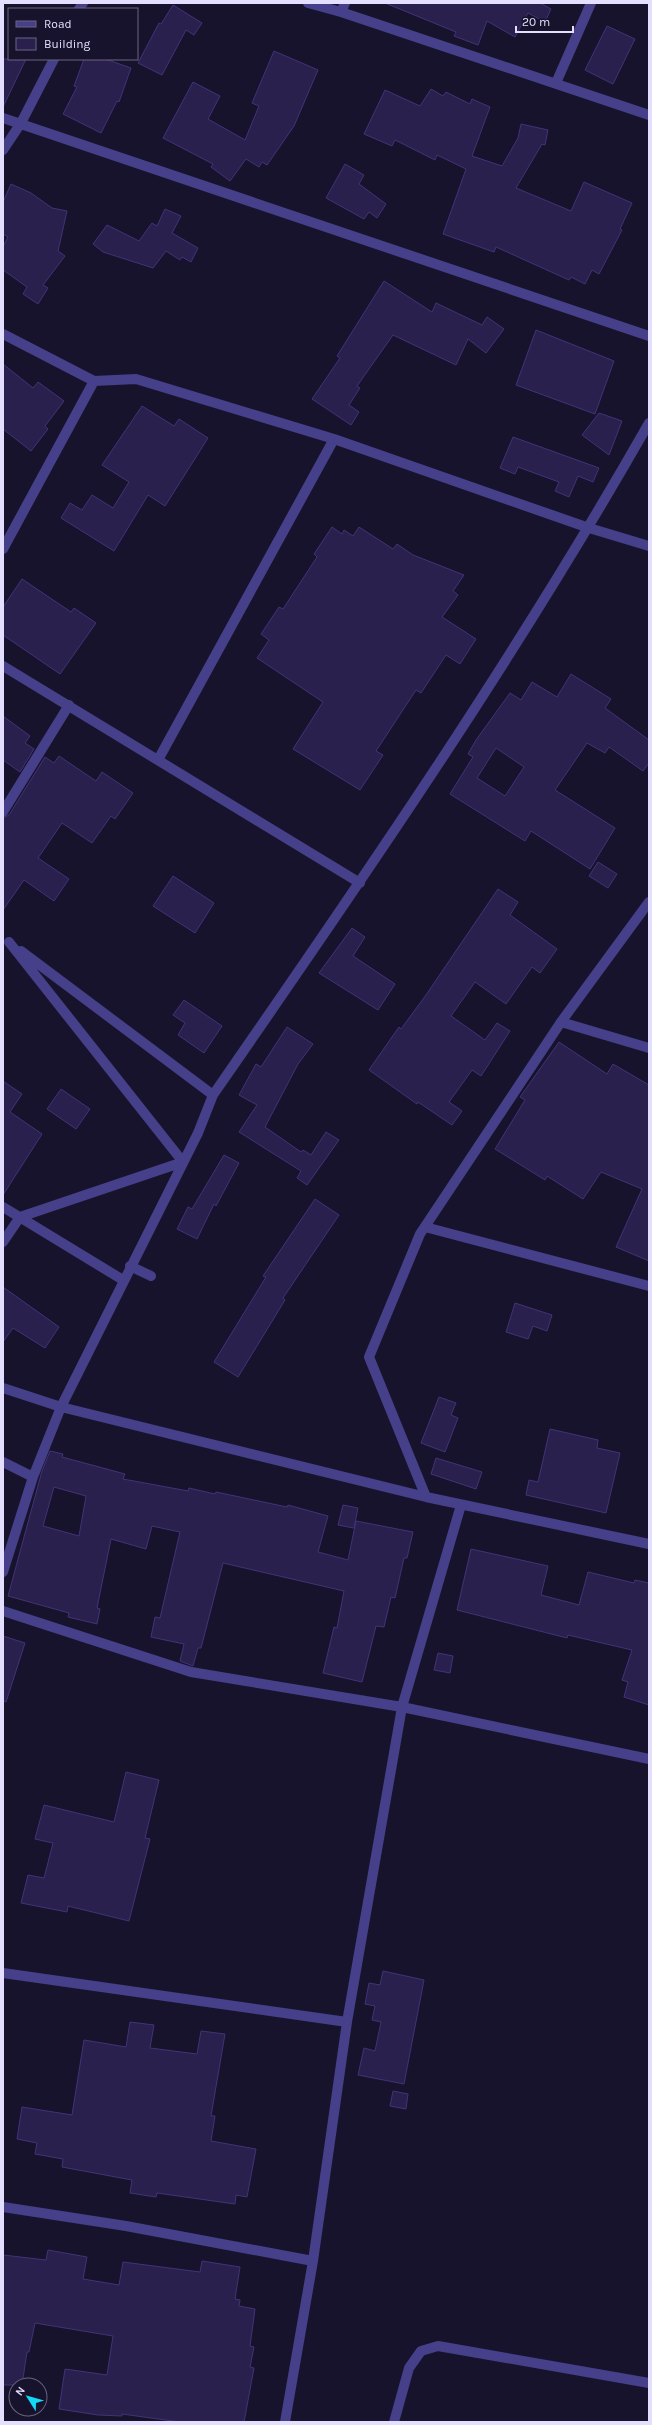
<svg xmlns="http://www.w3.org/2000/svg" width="652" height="2425" viewBox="0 0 652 2425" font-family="Karla,sans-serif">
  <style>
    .building { fill: #2a204d; stroke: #423378; fill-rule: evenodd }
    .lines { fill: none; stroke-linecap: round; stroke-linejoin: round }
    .minor { stroke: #454089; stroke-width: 10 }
  </style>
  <rect width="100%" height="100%" fill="#18132c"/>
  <path class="building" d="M 385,3 L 540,3 L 551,9 L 545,22 L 528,13 L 515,37 L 487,21 L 478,45 L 454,36 L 456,32 Z
    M 173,5 L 202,23 L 194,35 L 186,30 L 162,75 L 138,63 L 159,23 L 161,24 Z
    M 607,26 L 635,39 L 613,84 L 585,70 Z
    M 274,51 L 318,70 L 294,126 L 267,165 L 262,162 L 259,167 L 246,159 L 230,181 L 211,167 L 213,164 L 163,138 L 193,82 L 220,96 L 208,119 L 245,140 L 259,106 L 252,103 Z
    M 3,59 L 26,59 L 3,107 Z
    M 84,59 L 105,59 L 131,68 L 119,102 L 117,101 L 101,133 L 63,114 L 77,87 L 74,86 Z
    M 431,89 L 443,96 L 446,92 L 470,104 L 472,99 L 490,107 L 472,156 L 502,166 L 518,138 L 521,124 L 548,130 L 545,145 L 542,144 L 516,188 L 571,211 L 584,182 L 632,203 L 620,229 L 622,230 L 599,274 L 592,270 L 585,284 L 571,277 L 569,280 L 496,247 L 494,252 L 443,234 L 466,169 L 437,155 L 435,160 L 395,140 L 392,146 L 364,134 L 385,90 L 420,106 Z
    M 345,164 L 364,175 L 359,184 L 386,204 L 377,218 L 369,212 L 364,219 L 326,198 Z
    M 11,184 L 31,193 L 52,208 L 67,211 L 58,251 L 65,256 L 43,285 L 48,288 L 38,304 L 23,294 L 27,287 L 3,270 L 3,247 L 8,237 L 3,234 L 3,202 Z
    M 165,209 L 181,216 L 172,233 L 198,248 L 191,262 L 182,257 L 180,260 L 166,251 L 153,268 L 103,252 L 93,244 L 107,225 L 139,241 L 152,223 L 157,226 Z
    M 384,281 L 432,312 L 436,303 L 482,325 L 487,317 L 504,329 L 486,353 L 468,339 L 456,365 L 393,335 L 357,386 L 360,388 L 349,405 L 359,412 L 351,425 L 312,399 L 340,358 L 337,356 Z
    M 536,330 L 614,361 L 595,414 L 516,385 Z
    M 3,364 L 33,388 L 38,382 L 64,401 L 45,426 L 48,429 L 31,451 L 3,429 Z
    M 142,406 L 174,426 L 179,419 L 208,438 L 165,506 L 148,495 L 114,551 L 61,518 L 70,503 L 82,510 L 92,495 L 113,508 L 129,482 L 102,465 Z
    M 599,413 L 622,421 L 609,455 L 582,435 Z
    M 513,437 L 599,468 L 593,482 L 578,476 L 569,497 L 555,491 L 559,482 L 518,467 L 515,474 L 500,468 Z
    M 332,527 L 342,534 L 344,530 L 353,536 L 359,527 L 393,549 L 397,544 L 413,555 L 464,575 L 453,591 L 458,595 L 442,617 L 476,639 L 460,664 L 446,655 L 421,693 L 416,690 L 376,751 L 383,755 L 360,790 L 293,749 L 323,702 L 257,658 L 269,640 L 261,634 L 279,607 L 283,609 L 317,557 L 314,554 Z
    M 22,579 L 71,612 L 74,608 L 96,623 L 60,674 L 3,635 L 3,607 Z
    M 571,674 L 611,699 L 605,708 L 649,740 L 649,763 L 643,771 L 609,747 L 605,753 L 587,743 L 555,790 L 615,828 L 590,869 L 531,831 L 525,841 L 450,794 L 473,757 L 468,754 L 476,740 L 510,693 L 521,700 L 532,682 L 557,697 ZM 496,748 L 524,767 L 505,796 L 477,778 Z
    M 3,716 L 30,736 L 25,743 L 34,749 L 20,772 L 3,760 Z
    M 59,756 L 96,781 L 102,772 L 133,793 L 115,819 L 111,816 L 92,843 L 62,823 L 38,858 L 69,879 L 54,901 L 24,880 L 3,910 L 3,818 L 9,815 L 45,757 L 54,763 Z
    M 598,862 L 617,874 L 608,888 L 589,876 Z
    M 173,876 L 214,903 L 195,933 L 153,906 Z
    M 498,889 L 518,902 L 510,915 L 557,949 L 540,973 L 532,967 L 506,1004 L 475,982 L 451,1016 L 485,1040 L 497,1023 L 510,1031 L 481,1076 L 472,1070 L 449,1102 L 462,1111 L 452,1125 L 418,1102 L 417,1104 L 369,1070 L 399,1027 L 401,1029 L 426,995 Z
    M 352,928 L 365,937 L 353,956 L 395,984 L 378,1010 L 319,973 Z
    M 184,1000 L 222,1026 L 204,1053 L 178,1035 L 185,1023 L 173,1015 Z
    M 287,1027 L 313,1044 L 298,1064 L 265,1127 L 301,1152 L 303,1150 L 311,1155 L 326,1132 L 339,1140 L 307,1185 L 297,1178 L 301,1171 L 239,1132 L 257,1105 L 239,1095 L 256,1064 L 261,1067 Z
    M 559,1042 L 607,1074 L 613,1064 L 649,1085 L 649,1261 L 616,1247 L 642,1189 L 601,1172 L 583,1199 L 547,1176 L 545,1180 L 495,1149 L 525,1100 L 520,1097 Z
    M 3,1081 L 22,1094 L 10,1112 L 42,1134 L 3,1195 Z
    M 61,1089 L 90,1109 L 76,1129 L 47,1109 Z
    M 224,1155 L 239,1163 L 216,1206 L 214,1204 L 197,1239 L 177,1229 L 188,1207 L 192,1209 Z
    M 315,1199 L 339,1215 L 283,1298 L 285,1300 L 238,1377 L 214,1362 L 266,1277 L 263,1276 Z
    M 3,1287 L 59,1327 L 45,1348 L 13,1328 L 3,1342 Z
    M 515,1303 L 552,1315 L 547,1331 L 533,1326 L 528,1339 L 506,1332 Z
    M 439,1397 L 456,1403 L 451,1415 L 458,1418 L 445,1452 L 421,1443 Z
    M 550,1429 L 598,1440 L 597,1448 L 620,1453 L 606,1513 L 526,1495 L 529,1480 L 538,1482 Z
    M 50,1451 L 63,1454 L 62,1457 L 125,1474 L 123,1479 L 188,1491 L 189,1488 L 215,1494 L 216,1492 L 287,1507 L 288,1505 L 328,1516 L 318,1552 L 348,1560 L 356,1521 L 413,1532 L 407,1558 L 404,1558 L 395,1598 L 391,1597 L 384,1627 L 376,1626 L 362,1682 L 323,1673 L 334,1627 L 337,1628 L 344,1591 L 223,1563 L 201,1648 L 198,1648 L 193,1666 L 180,1661 L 184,1644 L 151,1637 L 155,1617 L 160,1618 L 180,1532 L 152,1526 L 146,1549 L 111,1539 L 97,1608 L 100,1609 L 97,1624 L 68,1617 L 69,1613 L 8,1596 L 42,1471 ZM 54,1487 L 86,1496 L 79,1536 L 43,1526 Z
    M 436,1458 L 482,1472 L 476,1489 L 431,1474 Z
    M 343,1505 L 358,1508 L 354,1528 L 338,1525 Z
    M 471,1549 L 548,1566 L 541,1595 L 579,1605 L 588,1572 L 634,1583 L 635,1580 L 649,1583 L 649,1705 L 624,1697 L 628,1682 L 622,1680 L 632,1650 L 568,1635 L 567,1638 L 457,1610 Z
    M 3,1636 L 25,1643 L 6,1702 L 3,1701 Z
    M 438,1653 L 453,1656 L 450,1673 L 434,1670 Z
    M 126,1772 L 159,1780 L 145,1838 L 150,1839 L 129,1921 L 68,1906 L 67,1912 L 21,1903 L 28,1875 L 44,1878 L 53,1843 L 35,1839 L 44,1805 L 114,1822 Z
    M 383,1971 L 424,1980 L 404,2084 L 358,2075 L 364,2048 L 375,2051 L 381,2022 L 372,2020 L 375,2006 L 365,2004 L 369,1983 L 380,1985 Z
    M 130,2022 L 154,2025 L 150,2048 L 197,2054 L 201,2031 L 225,2034 L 211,2116 L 215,2116 L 211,2141 L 256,2149 L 247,2197 L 236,2195 L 235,2204 L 157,2193 L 156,2197 L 130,2193 L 132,2180 L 62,2167 L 63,2159 L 35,2154 L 37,2143 L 17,2139 L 22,2107 L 72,2115 L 84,2040 L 126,2047 Z
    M 393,2091 L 408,2094 L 406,2109 L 390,2106 Z
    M 48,2250 L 87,2257 L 83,2279 L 119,2285 L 123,2262 L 200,2272 L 202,2261 L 240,2267 L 235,2299 L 240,2300 L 239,2306 L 255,2309 L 250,2346 L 254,2347 L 250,2367 L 254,2368 L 244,2422 L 180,2422 L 122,2414 L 122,2416 L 98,2415 L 59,2409 L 65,2369 L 107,2375 L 113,2336 L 35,2323 L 29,2352 L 27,2352 L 22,2385 L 3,2385 L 3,2255 L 46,2260 Z"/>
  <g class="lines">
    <path class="minor" d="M 308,3 L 341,12 L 345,3
      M 79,9 L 83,3
      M 341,12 L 649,115
      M 556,83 L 591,3
      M 3,118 L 649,336
      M 3,150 L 21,123 L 54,59
      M 3,334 L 94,381 L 136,379 L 334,439 L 589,528 L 649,546
      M 3,549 L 94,381
      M 3,666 L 360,883
      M 158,760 L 334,439
      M 3,812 L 69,705
      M 21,951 L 213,1095
      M 561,1022 L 649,1048
      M 3,1207 L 123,1280
      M 425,1227 L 649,1286
      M 3,1242 L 20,1217 L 183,1162 L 9,942
      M 130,1266 L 151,1276
      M 3,1388 L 61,1407 L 426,1497 L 649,1544
      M 3,1462 L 33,1477
      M 426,1497 L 369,1357 L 420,1234 L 561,1022 L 649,902
      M 3,1572 L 33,1477 L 61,1407 L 198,1133 L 213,1095 C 365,876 517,655 649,423
      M 3,1611 L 191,1672 L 402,1707 L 461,1505
      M 3,1973 L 347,2022
      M 3,2207 L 126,2226 L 313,2261
      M 285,2422 L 313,2261 L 347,2022 L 402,1707 L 649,1759
      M 394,2422 L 409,2368 L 421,2351 L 438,2346 L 649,2383"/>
  </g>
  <rect width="652" height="2425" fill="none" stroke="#e4dffe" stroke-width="8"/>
  <rect x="8" y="8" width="130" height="52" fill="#18132c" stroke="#6a6580"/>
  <rect x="16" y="21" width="20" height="6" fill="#454089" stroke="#6a6580"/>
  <text x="44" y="28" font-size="12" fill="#e4dffe">Road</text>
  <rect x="16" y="38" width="20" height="12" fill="#2a204d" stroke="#6a6580"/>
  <text x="44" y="48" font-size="12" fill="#e4dffe">Building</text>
  <g transform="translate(28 2397) rotate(307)"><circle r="19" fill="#18132c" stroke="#6a6580"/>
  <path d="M0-3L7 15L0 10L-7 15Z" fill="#13d9f6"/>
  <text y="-6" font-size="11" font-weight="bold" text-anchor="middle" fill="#e4dffe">N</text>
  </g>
  <path d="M516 26v6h57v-6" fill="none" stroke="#e4dffe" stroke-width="2"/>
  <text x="522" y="26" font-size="12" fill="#e4dffe" stroke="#18132c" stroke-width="3" paint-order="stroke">20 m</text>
</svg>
